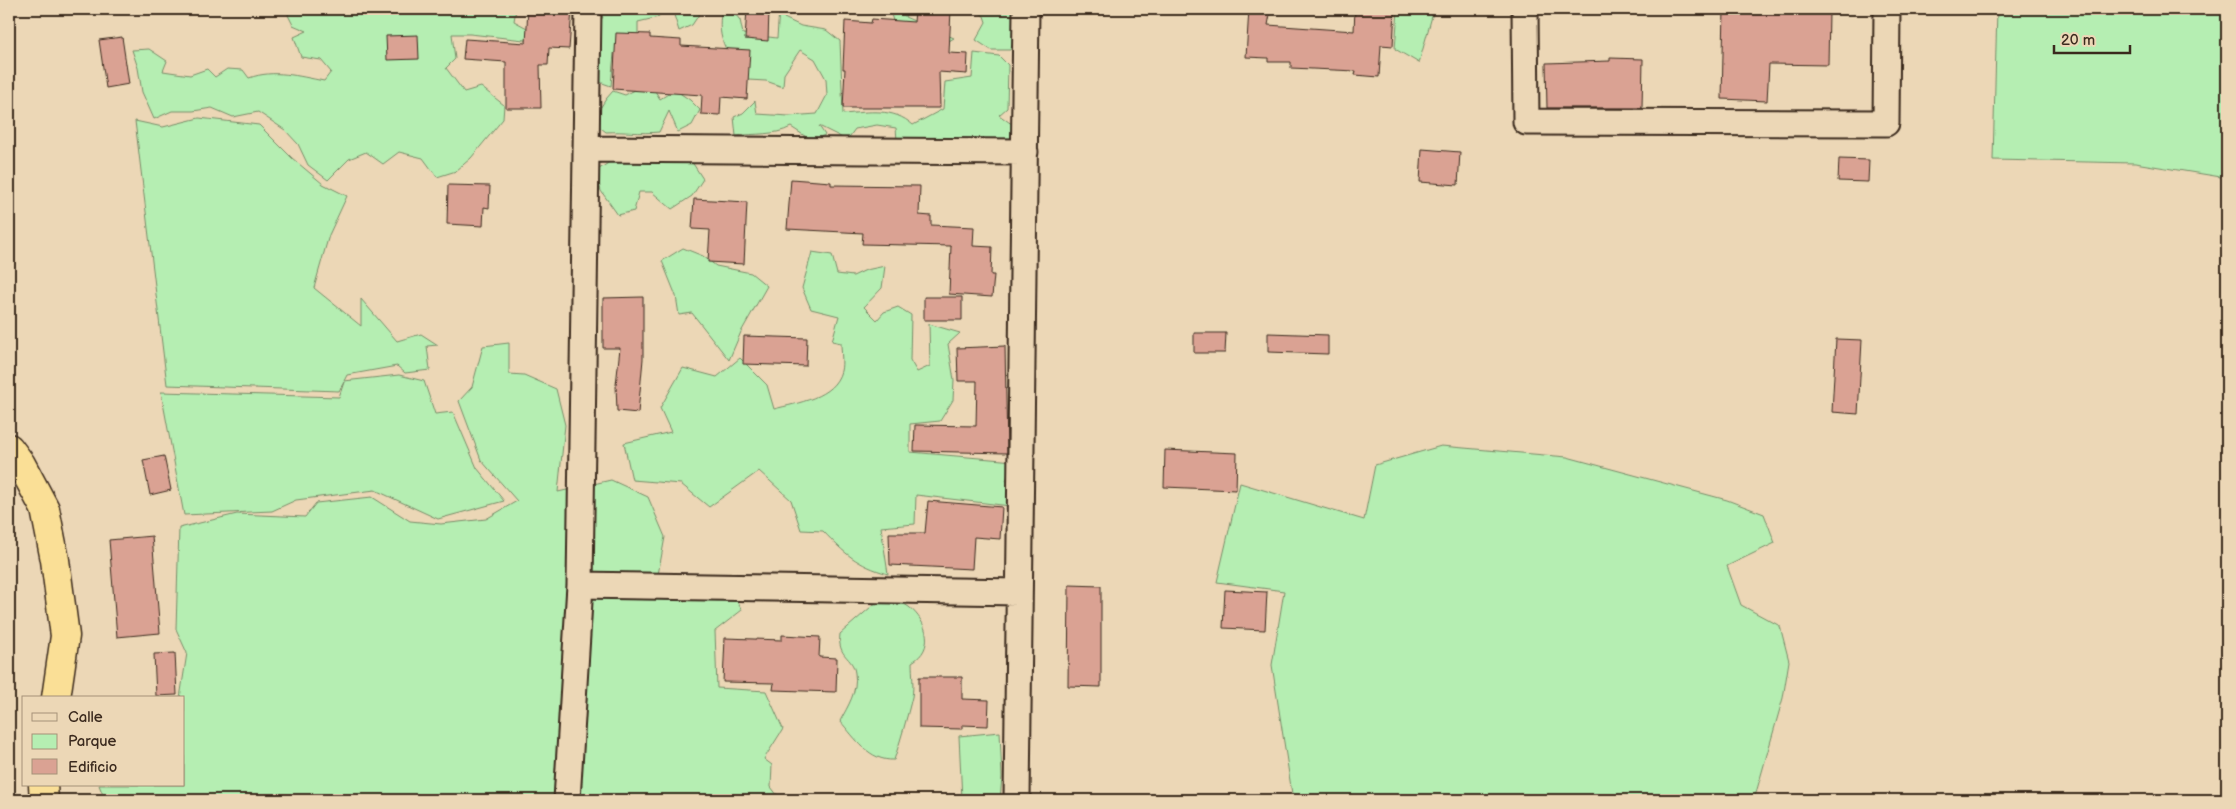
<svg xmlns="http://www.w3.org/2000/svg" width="2236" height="809" viewBox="0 0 2236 809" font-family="'Balsamiq Sans',sans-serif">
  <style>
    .green { fill: #b5eeb2; stroke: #788c68 }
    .building { fill: #daa293; stroke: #3b2a1e }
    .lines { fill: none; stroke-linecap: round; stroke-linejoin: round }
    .minor-casing { stroke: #3b2a1e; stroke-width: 29 }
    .trunk-casing { stroke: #3b2a1e; stroke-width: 31 }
    .minor { stroke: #ecd7b6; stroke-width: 25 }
    .trunk { stroke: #fadf96; stroke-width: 28 }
  </style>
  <rect width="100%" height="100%" fill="#ecd7b6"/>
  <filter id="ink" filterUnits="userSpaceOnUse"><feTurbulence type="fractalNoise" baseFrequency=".02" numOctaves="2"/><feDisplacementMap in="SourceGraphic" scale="10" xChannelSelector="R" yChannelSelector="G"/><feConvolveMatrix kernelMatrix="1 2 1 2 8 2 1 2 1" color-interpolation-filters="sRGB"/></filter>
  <g filter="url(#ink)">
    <path class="green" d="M 289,9 L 516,9 L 514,21 L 527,28 L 542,27 L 533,41 L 470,34 L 452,34 L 455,59 L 446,68 L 464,92 L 481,87 L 504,105 L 503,119 L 471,158 L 456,171 L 437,177 L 423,158 L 399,152 L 383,164 L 366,152 L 349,159 L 328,180 L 308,165 L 298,144 L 285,130 L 258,112 L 233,117 L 212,108 L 193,111 L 172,111 L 154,119 L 142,92 L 138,68 L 132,50 L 149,49 L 167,61 L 163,71 L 190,75 L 207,69 L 215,77 L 227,69 L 243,70 L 249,78 C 274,69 298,76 324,81 L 331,72 L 321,60 L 301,57 L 294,37 L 307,31 L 293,25 L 288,15 Z
      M 599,9 L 660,9 L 659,17 L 638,22 L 638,38 L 627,52 L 614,53 L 611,86 L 588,78 L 593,15 L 603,18 Z
      M 667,9 L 698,9 L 700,13 L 692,25 L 679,31 L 674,15 Z
      M 722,9 L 731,9 L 740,20 L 743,34 L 777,38 L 779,9 L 786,9 L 784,18 L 801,26 L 826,30 L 840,41 L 843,114 C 869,112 893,107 913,125 L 943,109 L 945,82 L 972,78 L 974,53 L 999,56 L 1008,65 L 1007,108 L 999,115 L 1013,125 L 1010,146 L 898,152 L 896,128 L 877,125 L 855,129 L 847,140 L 819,126 L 825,135 L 811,140 L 791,127 C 774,136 755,133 736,136 L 734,117 L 743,113 L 755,101 L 757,114 L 789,116 L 817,114 L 827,95 L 826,79 L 815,59 L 800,50 L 784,74 L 783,87 L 766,81 L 748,80 C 729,56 715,41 722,9 Z
      M 854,9 L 907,9 L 905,17 L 954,38 L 941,46 L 897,35 L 891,14 L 857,12 Z
      M 975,9 L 1021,9 L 1021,27 L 1010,50 L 991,50 L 976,40 L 986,22 L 984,16 Z
      M 1398,9 L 1434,9 L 1419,63 L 1395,49 Z
      M 1997,9 L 2227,9 L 2227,178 L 2135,163 L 1993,160 Z
      M 652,86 L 660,99 L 675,90 L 690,100 L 700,110 L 692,125 L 678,132 L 669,111 L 659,132 C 640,134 624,131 606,132 L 592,121 L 606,99 L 613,91 L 625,95 L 635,90 Z
      M 199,118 L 259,125 L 292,158 L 323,184 L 347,196 L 329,235 L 314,288 L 361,326 L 361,299 L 397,341 L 421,334 L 438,345 L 427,346 L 430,370 L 405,373 L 397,366 L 347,375 L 344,381 L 399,375 L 424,381 L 435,414 L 453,412 L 477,468 L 504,501 L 438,519 L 375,490 L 296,500 L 272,511 L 184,515 L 161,392 L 339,397 L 344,382 L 339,391 L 167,385 L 135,121 L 163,127 Z
      M 690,159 L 703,179 L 692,196 L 672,209 L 652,192 L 639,192 L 634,211 L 618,215 L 601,191 L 596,171 L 613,160 Z
      M 683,248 L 703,256 L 716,266 L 751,273 L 767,286 L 741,332 L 729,360 L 692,313 L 679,315 L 676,296 L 662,261 Z
      M 812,252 L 832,255 L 837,274 L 853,276 L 866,270 L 885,266 L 882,288 L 864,307 L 877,320 L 884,312 L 898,307 L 911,315 L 910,360 L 917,372 L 930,366 L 929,324 L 960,333 L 948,344 L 954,380 L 953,400 L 940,421 L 910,424 L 910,452 L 1014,461 L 1006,480 L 1019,507 L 916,495 L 915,524 L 881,527 L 888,574 C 857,565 845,554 823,531 L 801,530 L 791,500 L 759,471 L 709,507 L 681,484 L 632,480 L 624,443 L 671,432 L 660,408 L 683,368 L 717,377 L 740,358 L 767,385 L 774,409 C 797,403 834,398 841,371 C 843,363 841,351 841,343 L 832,341 L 839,316 L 811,309 L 802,288 Z
      M 509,343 L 509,374 L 524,375 L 556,389 L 565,425 L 558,492 L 611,480 L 648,497 L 665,537 L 657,580 L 733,595 L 742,610 L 715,631 L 717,688 L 766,691 L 783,729 L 764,759 L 772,765 L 771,787 L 781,800 L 570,800 L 555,798 L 554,800 L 105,800 L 99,785 L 184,785 L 184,698 L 180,698 L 187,653 L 176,629 L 179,528 L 237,514 L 305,517 L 316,503 L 372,497 L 410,521 L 441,524 L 486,519 L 517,501 L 481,460 L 459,401 L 472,387 L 483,346 Z
      M 1441,446 L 1567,457 L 1727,500 L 1764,514 L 1775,543 L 1727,566 L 1741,605 L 1780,626 L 1789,661 L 1783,698 L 1754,800 L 1293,800 L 1272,665 L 1284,591 L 1217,582 L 1240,483 L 1364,520 L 1375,465 Z
      M 879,600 C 889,602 901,601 909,607 C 928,622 935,649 912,662 C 912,673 914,686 912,697 C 907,718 901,739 894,760 C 869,761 856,739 840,721 C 848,706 858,691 855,673 C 853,656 837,658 840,634 Z
      M 1000,732 L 1002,777 L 1000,800 L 962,800 L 959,736 Z"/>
    <path class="building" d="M 528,9 L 572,9 L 569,49 L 549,48 L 548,65 L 540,65 L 541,108 L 506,108 L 506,62 L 463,59 L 465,39 L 526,43 Z
      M 747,9 L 769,10 L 768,41 L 745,39 Z
      M 915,9 L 951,9 L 949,53 L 968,54 L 967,74 L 939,72 L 940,108 L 843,108 L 845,69 L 843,69 L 845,21 L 871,23 L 872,19 L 914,22 Z
      M 1249,9 L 1271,9 L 1268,25 L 1354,31 L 1355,9 L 1395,9 L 1393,46 L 1381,45 L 1379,77 L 1355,75 L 1356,71 L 1291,68 L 1291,62 L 1268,62 L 1268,58 L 1246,57 Z
      M 1724,9 L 1829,12 L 1828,65 L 1769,64 L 1767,101 L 1722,99 Z
      M 616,33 L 650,34 L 650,38 L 681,40 L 681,46 L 750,50 L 747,99 L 721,97 L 720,115 L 701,114 L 702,95 L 613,89 Z
      M 418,35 L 419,59 L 387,60 L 386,36 Z
      M 122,37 L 129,84 L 106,88 L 99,40 Z
      M 1610,58 L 1643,59 L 1642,108 L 1547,108 L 1546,63 L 1610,61 Z
      M 1422,149 L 1460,152 L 1458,185 L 1420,182 Z
      M 1839,159 L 1869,160 L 1868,182 L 1838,181 Z
      M 791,179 L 831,182 L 831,185 L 920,186 L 919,215 L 931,216 L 931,225 L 974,227 L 973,246 L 992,247 L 991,275 L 994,275 L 992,297 L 949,294 L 951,246 L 862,244 L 863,233 L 787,229 Z
      M 448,185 L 490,186 L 489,208 L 484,207 L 483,226 L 447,224 Z
      M 694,199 L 747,202 L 744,264 L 708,262 L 710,230 L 692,229 Z
      M 643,297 L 643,359 L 638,413 L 617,411 L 616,385 L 620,348 L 603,348 L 603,298 Z
      M 924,297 L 962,297 L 962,320 L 924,320 Z
      M 1194,333 L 1226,333 L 1225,353 L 1194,353 Z
      M 1268,333 L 1328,335 L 1328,354 L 1268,352 Z
      M 744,336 L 807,338 L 806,366 L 743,364 Z
      M 1836,339 L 1862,340 L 1858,414 L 1832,412 Z
      M 1005,346 L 1007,453 L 914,451 L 915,425 L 976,426 L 977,381 L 958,381 L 957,348 Z
      M 1165,450 L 1237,453 L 1236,490 L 1164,487 Z
      M 164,456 L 171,490 L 150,495 L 143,460 Z
      M 928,501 L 1002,507 L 1000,539 L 974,537 L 972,569 L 890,565 L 889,533 L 925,533 Z
      M 152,536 L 160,633 L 117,637 L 109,540 Z
      M 1069,585 L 1101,586 L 1101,687 L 1068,686 Z
      M 1225,590 L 1267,592 L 1265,630 L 1223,628 Z
      M 782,635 L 820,637 L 819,657 L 837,658 L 836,692 L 773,690 L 774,683 L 723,682 L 725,638 L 782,640 Z
      M 175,653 L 177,695 L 156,696 L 154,654 Z
      M 919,677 L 962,677 L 962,699 L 989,700 L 988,726 L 962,725 L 962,729 L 919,728 Z"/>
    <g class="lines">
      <g class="minor-casing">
        <path id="minor" d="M 1525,9 L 1526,122 L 1886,123 L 1887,9
          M 587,149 L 1025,152
          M 580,585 L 1019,592
          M 567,800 L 580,585 L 588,9
          M 1017,800 L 1026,9"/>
      </g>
      <g class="trunk-casing">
        <path id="trunk" d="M 9,448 L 21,464 L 45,509 L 55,560 L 65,636 L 56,698
          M 43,785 L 44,800"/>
      </g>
      <use href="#minor" class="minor"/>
      <use href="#trunk" class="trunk"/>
    </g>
  </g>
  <rect width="2236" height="809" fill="none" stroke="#ecd7b6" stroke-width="30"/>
  <rect x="15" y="15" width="2206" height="779" fill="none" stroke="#3b2a1e" stroke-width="2" filter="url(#ink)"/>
  <rect x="22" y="696" width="162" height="90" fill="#ecd7b6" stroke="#a59279"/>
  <rect x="32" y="713" width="25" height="8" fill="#ecd7b6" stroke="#a59279"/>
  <text x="68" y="722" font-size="15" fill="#3b2a1e">Calle</text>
  <rect x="32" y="734" width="25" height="15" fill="#b5eeb2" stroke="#a59279"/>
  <text x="68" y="746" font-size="15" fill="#3b2a1e">Parque</text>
  <rect x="32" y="759" width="25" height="15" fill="#daa293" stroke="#a59279"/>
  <text x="68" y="772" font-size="15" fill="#3b2a1e">Edificio</text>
  <path d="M2054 45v8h76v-8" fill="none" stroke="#3b2a1e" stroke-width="2.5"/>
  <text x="2061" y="45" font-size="15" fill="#3b2a1e" stroke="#ecd7b6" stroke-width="4" paint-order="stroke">20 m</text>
</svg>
